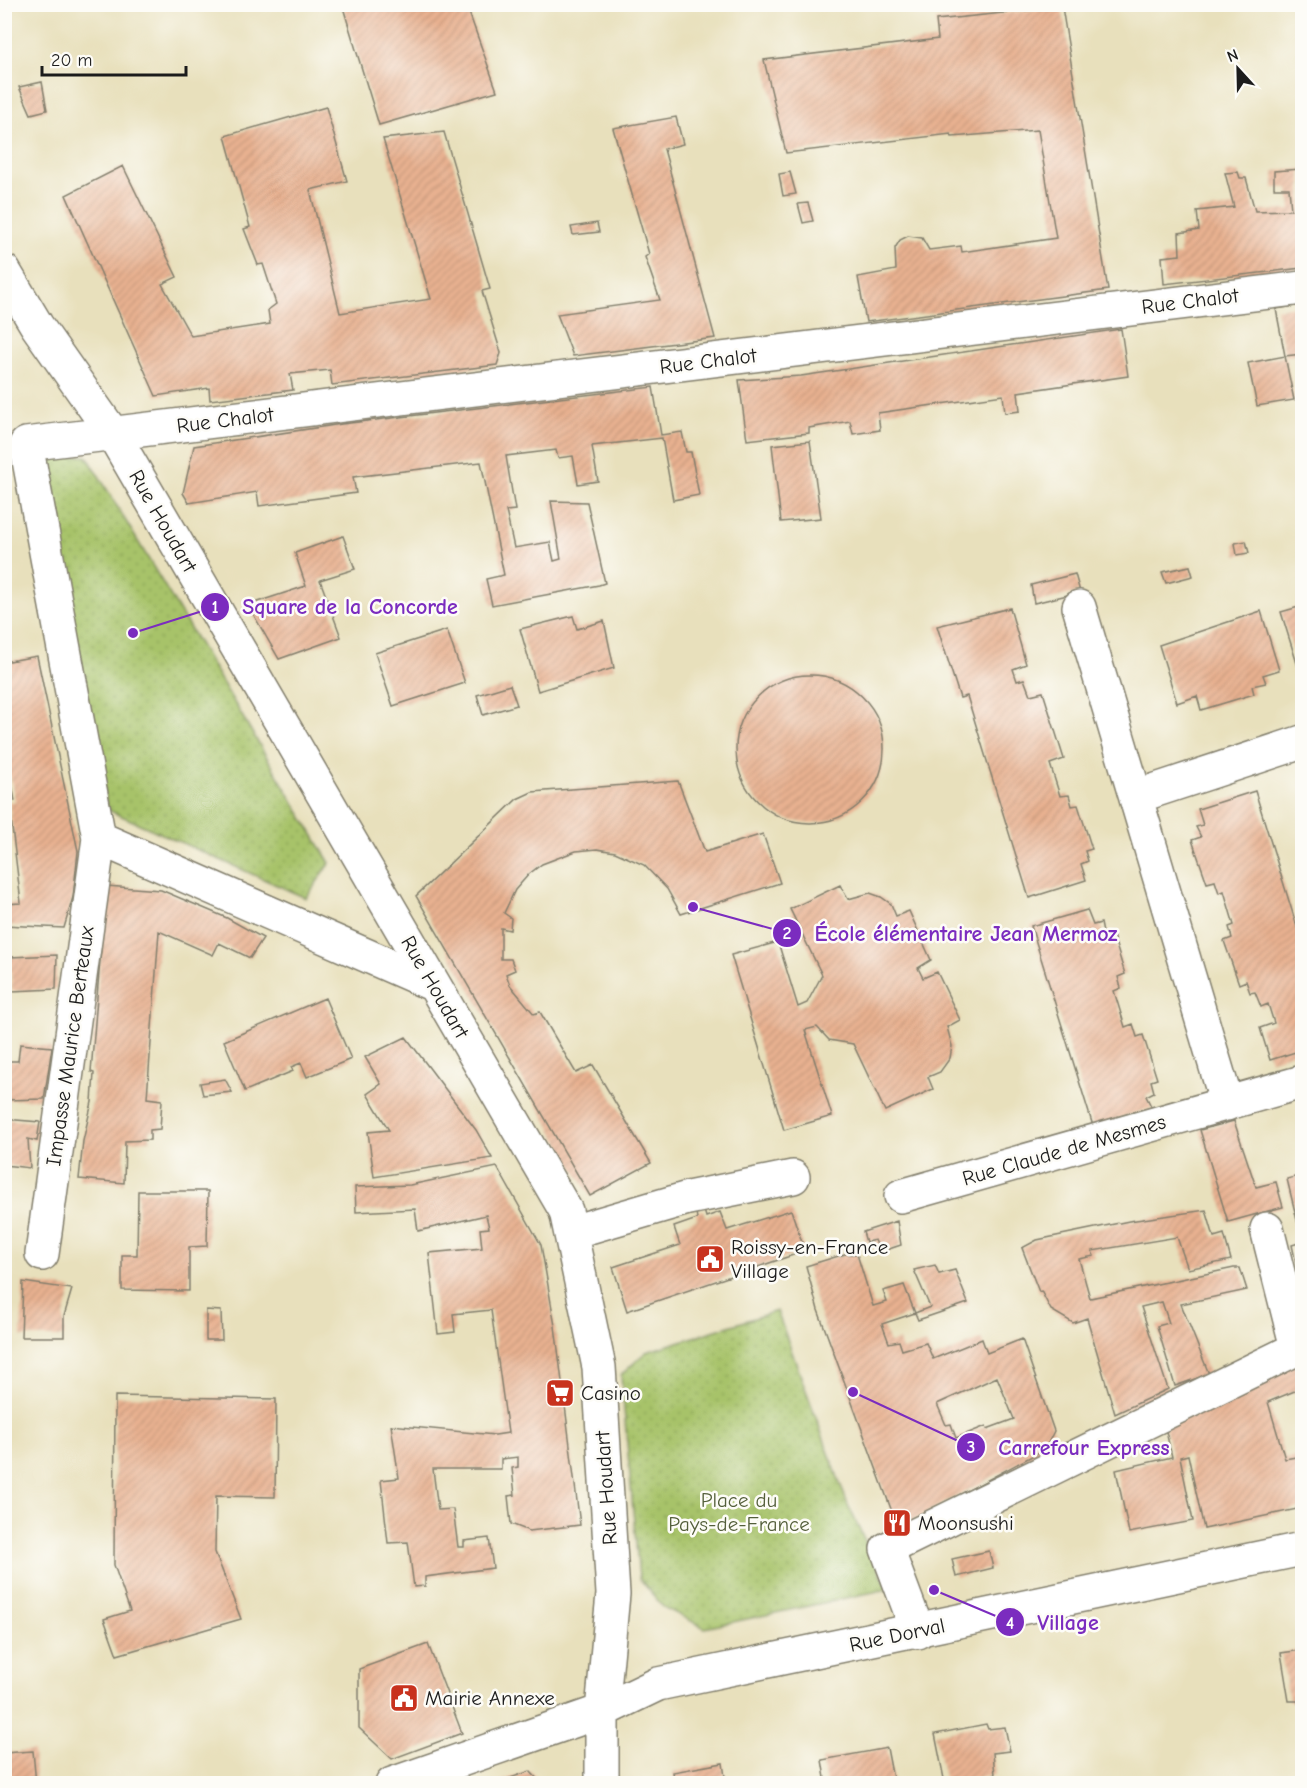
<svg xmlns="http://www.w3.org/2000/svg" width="1307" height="1788" viewBox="0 0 1307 1788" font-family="'Comic Neue',sans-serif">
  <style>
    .park { fill: url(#park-dots); stroke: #627042; stroke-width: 1.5 }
    .building { fill: url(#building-hatch); fill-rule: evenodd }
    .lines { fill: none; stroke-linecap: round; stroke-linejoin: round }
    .minor-casing { stroke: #827e6c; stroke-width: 36 }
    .minor { stroke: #fff; stroke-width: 33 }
    .labels { text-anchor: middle; stroke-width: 5; stroke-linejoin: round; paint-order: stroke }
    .street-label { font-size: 21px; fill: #1c1c1c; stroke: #fdfcf7 }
    .poi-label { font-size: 21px; fill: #1c1c1c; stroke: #fdfcf7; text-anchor: start }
    .park-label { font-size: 21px; fill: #545f3b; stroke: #fdfcf7 }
    .leader { fill: none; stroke: #7b2cbf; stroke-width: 2 }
    .callout-dot { fill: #7b2cbf; stroke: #fdfcf7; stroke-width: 2 }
    .mark-label { font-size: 18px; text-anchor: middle; font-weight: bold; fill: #fff }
    .callout-label { font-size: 22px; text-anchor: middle; font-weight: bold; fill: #7b2cbf; stroke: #fdfcf7; stroke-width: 5; stroke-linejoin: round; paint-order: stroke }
  </style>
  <defs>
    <pattern id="park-dots" width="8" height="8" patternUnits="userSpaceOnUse" patternTransform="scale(1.5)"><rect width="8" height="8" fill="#a7c369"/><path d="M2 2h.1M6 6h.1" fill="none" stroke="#8fa75a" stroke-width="1.8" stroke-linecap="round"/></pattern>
    <pattern id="building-hatch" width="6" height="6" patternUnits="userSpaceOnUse" patternTransform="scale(1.5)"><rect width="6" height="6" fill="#e8b190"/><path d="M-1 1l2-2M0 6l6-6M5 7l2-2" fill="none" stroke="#c6987c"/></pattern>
  </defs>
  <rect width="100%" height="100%" fill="#fdfcf7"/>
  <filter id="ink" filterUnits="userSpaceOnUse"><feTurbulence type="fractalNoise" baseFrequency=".0167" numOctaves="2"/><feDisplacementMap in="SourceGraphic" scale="12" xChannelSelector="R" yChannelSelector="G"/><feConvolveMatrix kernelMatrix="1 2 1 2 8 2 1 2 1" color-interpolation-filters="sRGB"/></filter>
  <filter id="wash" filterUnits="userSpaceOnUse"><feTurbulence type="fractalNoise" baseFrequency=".008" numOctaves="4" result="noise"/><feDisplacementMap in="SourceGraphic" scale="24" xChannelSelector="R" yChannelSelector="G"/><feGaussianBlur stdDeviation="1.35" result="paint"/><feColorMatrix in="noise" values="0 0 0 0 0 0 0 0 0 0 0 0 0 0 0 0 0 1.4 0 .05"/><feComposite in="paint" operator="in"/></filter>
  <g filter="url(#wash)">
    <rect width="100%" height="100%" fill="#e8e0bc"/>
    <path class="park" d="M 87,456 L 330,863 L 306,898 L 108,810 L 38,457 Z
      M 777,1311 L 848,1505 L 888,1589 L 705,1628 L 663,1607 L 639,1578 L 621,1375 L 646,1352 Z"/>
    <g id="blocks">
      <path class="building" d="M 342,4 L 466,4 L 497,91 L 379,125 Z
        M 1062,7 L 1108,290 L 866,322 L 858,277 L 896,270 L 895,248 L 900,240 L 908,236 L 922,238 L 929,250 L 961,246 L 962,252 L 1056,238 L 1038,130 L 952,137 L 951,134 L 786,153 L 764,60 L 938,39 L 936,20 Z
        M 42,82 L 47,110 L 31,114 L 19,87 Z
        M 326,107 L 347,181 L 310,190 L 340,313 L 431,299 L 383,139 L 444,132 L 490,289 L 482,291 L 501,353 L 497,365 L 332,385 L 330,370 L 290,374 L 293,390 L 210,400 L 209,388 L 156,396 L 66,195 L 123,166 L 177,277 L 162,284 L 191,336 L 270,324 L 268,310 L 276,304 L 263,264 L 258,265 L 244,229 L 250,227 L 225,136 Z
        M 676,117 L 683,144 L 664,149 L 715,338 L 573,356 L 557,314 L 660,300 L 645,257 L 649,254 L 613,128 Z
        M 1301,169 L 1302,268 L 1164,284 L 1162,257 L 1180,255 L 1179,233 L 1199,230 L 1197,211 L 1234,207 L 1225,173 L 1238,172 L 1240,178 L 1246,178 L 1255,211 L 1291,210 L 1289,188 L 1274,188 L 1274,171 Z
        M 790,172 L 796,194 L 783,196 L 779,174 Z
        M 808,203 L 813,221 L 803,223 L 798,204 Z
        M 597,223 L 599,232 L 573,235 L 571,227 Z
        M 1302,305 L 1302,354 L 1285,356 L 1276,309 Z
        M 1121,329 L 1128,376 L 1018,392 L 1020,411 L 1005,413 L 1003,395 L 878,413 L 880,430 L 853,434 L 850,421 L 809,428 L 809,433 L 747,440 L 739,380 L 801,376 Z
        M 1285,356 L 1294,400 L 1257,406 L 1248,363 Z
        M 653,387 L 661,435 L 682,432 L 686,452 L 691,452 L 699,495 L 673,500 L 662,438 L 592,446 L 598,481 L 578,484 L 573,456 L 558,458 L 556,450 L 506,456 L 515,510 L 506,511 L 514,548 L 550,542 L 554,561 L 561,559 L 551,501 L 587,502 L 605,583 L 599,585 L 492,605 L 486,579 L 504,575 L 481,462 L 353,477 L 356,493 L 259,506 L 257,492 L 189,503 L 183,493 L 194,446 L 342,424 Z
        M 810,441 L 821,518 L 781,522 L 772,445 Z
        M 343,536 L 355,569 L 320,580 L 341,637 L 279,659 L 248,605 L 306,586 L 295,553 Z
        M 1246,541 L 1249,553 L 1237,555 L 1235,543 Z
        M 1190,566 L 1193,576 L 1166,583 L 1162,572 Z
        M 1075,574 L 1080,592 L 1034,603 L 1031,585 Z
        M 1302,606 L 1302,669 L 1299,670 L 1281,612 Z
        M 1010,608 L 1026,664 L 1013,669 L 1017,681 L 1024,679 L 1030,695 L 1043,692 L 1064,759 L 1050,764 L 1060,796 L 1069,795 L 1072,806 L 1078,805 L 1092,849 L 1085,851 L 1088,861 L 1081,864 L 1086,880 L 1029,898 L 967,696 L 960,698 L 937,626 Z
        M 1261,611 L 1279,670 L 1263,675 L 1266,683 L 1252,686 L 1254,694 L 1201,710 L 1197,696 L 1177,703 L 1159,645 Z
        M 573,616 L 577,629 L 604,621 L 614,668 L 538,691 L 520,629 Z
        M 447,630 L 465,683 L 393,706 L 375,653 Z
        M 37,656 L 78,851 L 73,897 L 64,928 L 4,925 L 4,904 L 21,903 L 9,802 L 15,801 L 10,775 L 4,776 L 4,662 Z
        M736 749a74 74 0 1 1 148 0a74 74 0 1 1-148 0Z
        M 510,685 L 517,705 L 483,715 L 477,695 Z
        M 678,781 L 705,852 L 763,834 L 780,883 L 681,914 L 667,889 L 644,865 L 615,852 L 597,849 L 576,851 L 542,864 L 529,874 L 515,890 L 504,913 L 511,918 L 510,930 L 501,928 L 501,959 L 511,959 L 515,970 L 506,974 L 510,985 L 534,1014 L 540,1012 L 576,1073 L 593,1065 L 651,1163 L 590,1196 L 416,896 L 517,799 L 532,792 Z
        M 1255,791 L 1302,943 L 1302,1050 L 1270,1060 L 1260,1028 L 1274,1023 L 1268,1004 L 1261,1007 L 1255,992 L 1250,993 L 1246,981 L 1239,984 L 1224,941 L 1232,938 L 1229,927 L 1234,925 L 1224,891 L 1219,893 L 1215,881 L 1207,883 L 1192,840 L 1201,837 L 1196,827 L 1203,825 L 1198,809 Z
        M 840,885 L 848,899 L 870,893 L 881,897 L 891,904 L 896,916 L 909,911 L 931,960 L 918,968 L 923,978 L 937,972 L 960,1020 L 947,1027 L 952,1046 L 950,1058 L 940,1072 L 928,1077 L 933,1089 L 885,1111 L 853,1044 L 829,1040 L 817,1027 L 805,1030 L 832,1116 L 784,1130 L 731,955 L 778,942 L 798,1007 L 807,1003 L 822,975 L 790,909 Z
        M 106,886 L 161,890 L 227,918 L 263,938 L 250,958 L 219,943 L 213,955 L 159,931 L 147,1098 L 162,1100 L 160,1129 L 150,1130 L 150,1140 L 125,1141 L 124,1183 L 79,1179 L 83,1141 L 92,1102 L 94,1073 L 91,1072 Z
        M 1087,910 L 1093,925 L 1101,923 L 1103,933 L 1112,932 L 1125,974 L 1118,977 L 1121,988 L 1114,991 L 1125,1027 L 1133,1024 L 1137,1037 L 1143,1035 L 1157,1079 L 1151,1081 L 1154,1092 L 1146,1096 L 1152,1108 L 1093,1126 L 1031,926 Z
        M 57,955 L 56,989 L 12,991 L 10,957 Z
        M 325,998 L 351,1059 L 307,1077 L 301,1063 L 291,1067 L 293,1071 L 245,1091 L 224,1041 Z
        M 406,1037 L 476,1130 L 492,1158 L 374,1177 L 368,1132 L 389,1130 L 367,1094 L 381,1084 L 365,1057 Z
        M 20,1044 L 52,1047 L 44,1099 L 5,1100 L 5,1061 L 18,1061 Z
        M 225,1079 L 232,1092 L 203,1095 L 200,1083 Z
        M 4,1119 L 40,1122 L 37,1141 L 28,1139 L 30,1168 L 4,1165 Z
        M 1234,1121 L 1256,1187 L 1276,1182 L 1283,1207 L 1228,1222 L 1200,1130 Z
        M 497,1167 L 541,1245 L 555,1326 L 580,1525 L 529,1531 L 511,1524 L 508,1496 L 515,1495 L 512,1468 L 518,1467 L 518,1457 L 501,1459 L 501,1469 L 433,1469 L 438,1510 L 453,1509 L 458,1547 L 464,1547 L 464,1541 L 489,1538 L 493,1568 L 425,1577 L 425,1586 L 414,1587 L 408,1542 L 388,1543 L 381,1480 L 399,1478 L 391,1425 L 495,1435 L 508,1433 L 491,1310 L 453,1314 L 455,1332 L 438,1334 L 429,1253 L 482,1248 L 480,1229 L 489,1228 L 486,1215 L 418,1231 L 415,1209 L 356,1212 L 355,1187 L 410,1185 Z
        M 1302,1175 L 1302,1241 L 1287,1179 Z
        M 138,1191 L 208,1191 L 207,1246 L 189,1247 L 189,1291 L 122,1290 L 122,1255 L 137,1255 Z
        M 704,1210 L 706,1217 L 720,1212 L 727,1230 L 791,1210 L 805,1251 L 627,1311 L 613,1267 L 680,1245 L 674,1227 L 697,1219 L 696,1212 Z
        M 1206,1210 L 1214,1237 L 1224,1234 L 1231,1260 L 1188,1269 L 1177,1237 L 1092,1251 L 1094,1256 L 1079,1259 L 1090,1298 L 1234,1268 L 1240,1268 L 1247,1290 L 1181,1304 L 1209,1374 L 1175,1386 L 1157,1326 L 1169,1323 L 1162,1302 L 1141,1307 L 1168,1389 L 1115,1414 L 1087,1318 L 1073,1323 L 1051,1310 L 1041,1291 L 1039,1292 L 1022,1248 L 1037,1240 L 1129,1221 Z
        M 897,1221 L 901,1245 L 880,1252 L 875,1240 L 866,1242 L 863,1232 Z
        M 1302,1242 L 1302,1290 L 1292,1245 Z
        M 845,1254 L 857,1254 L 873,1306 L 887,1302 L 883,1291 L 904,1285 L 915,1313 L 930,1307 L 914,1270 L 935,1265 L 939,1274 L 955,1270 L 968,1303 L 918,1320 L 915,1313 L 882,1324 L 889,1343 L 899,1341 L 902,1350 L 926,1343 L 933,1359 L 982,1339 L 987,1353 L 1022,1339 L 1054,1431 L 1045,1449 L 898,1528 L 818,1310 L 806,1266 ZM 997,1377 L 1014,1419 L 987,1429 L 986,1426 L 956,1438 L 951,1424 L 946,1425 L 937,1404 Z
        M 23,1282 L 72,1289 L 64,1316 L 64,1337 L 21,1337 Z
        M 206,1310 L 221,1311 L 222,1340 L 206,1340 Z
        M 1302,1358 L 1302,1388 L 1268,1402 L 1285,1459 L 1302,1456 L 1302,1508 L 1204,1529 L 1188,1455 L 1180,1457 L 1193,1521 L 1129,1533 L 1116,1470 L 1172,1457 L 1165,1427 Z
        M 115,1396 L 276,1399 L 275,1497 L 216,1496 L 215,1552 L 241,1619 L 117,1655 L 104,1619 L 130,1611 L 114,1565 Z
        M 989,1551 L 993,1568 L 956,1577 L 952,1559 Z
        M 428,1644 L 462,1733 L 392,1759 L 359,1728 L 359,1669 Z
        M 1302,1650 L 1302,1719 L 1301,1720 L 1298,1701 L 1289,1701 L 1281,1653 Z
        M 986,1724 L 988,1729 L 1005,1727 L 1010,1751 L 993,1753 L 995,1775 L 945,1784 L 935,1734 Z
        M 887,1748 L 894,1784 L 826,1784 L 822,1760 Z
        M 33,1751 L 36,1784 L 4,1784 L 4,1753 Z
        M 723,1763 L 726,1784 L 675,1784 L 673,1772 Z
        M 530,1771 L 542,1784 L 496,1784 L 496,1783 Z"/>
    </g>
  </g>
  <g filter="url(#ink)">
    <use href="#blocks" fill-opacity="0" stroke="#827e6c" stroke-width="1.5"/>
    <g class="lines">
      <g class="minor-casing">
        <path id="minor" d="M 4,271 L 37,326 L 113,434 L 566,1211 L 599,1367 L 613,1594 L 602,1711 L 602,1784
          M 1079,607 L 1227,1104
          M 1138,796 L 1302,742
          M 434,985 L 99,838 L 26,444 L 1302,288
          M 901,1196 L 1302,1082
          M 1267,1229 L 1297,1348
          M 572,1232 L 688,1198 L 793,1177
          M 42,1254 L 99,838
          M 918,1632 L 887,1549 L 1302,1346
          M 392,1784 L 602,1711 L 658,1684 L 1302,1549"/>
      </g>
      <use href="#minor" class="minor"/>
    </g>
  </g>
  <defs>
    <g id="civic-square" transform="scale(1.5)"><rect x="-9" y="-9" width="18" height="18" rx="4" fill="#c8321e" stroke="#fdfcf7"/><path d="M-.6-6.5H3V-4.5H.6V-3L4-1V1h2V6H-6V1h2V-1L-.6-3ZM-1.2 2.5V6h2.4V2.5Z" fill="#fff"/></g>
    <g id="supermarket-square" transform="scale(1.5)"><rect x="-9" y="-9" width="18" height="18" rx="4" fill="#c8321e" stroke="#fdfcf7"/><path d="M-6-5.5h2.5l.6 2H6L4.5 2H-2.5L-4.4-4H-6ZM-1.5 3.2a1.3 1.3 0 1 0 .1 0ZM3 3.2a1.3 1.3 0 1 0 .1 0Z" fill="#fff"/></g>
    <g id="restaurant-square" transform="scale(1.5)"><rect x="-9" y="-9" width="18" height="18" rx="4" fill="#c8321e" stroke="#fdfcf7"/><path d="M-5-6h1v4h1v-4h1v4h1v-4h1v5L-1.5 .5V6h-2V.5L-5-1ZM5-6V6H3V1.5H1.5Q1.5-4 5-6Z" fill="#fff"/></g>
  </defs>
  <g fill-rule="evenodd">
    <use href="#civic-square" x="710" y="1259"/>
    <use href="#supermarket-square" x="560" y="1393"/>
    <use href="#restaurant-square" x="897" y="1523"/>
    <use href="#civic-square" x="404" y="1698"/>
  </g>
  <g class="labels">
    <g class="street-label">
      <text transform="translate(1190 301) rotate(-7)" y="7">Rue Chalot</text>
      <text transform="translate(708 361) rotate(-7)" y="7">Rue Chalot</text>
      <text transform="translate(225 420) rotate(-7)" y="7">Rue Chalot</text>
      <text transform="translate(163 521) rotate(60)" y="7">Rue Houdart</text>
      <text transform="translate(435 987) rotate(60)" y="7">Rue Houdart</text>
      <text transform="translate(70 1046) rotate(-82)" y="7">Impasse Maurice Berteaux</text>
      <text transform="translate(1064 1150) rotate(-16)" y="7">Rue Claude de Mesmes</text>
      <text transform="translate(606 1488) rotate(-94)" y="7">Rue Houdart</text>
      <text transform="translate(897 1635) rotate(-12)" y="7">Rue Dorval</text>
    </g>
    <g class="poi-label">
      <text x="731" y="1254">Roissy-en-France<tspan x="731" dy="24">Village</tspan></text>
      <text x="581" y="1400">Casino</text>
      <text x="918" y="1530">Moonsushi</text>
      <text x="425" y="1705">Mairie Annexe</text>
    </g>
    <g class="park-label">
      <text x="739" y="1507">Place du<tspan x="739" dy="24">Pays-de-France</tspan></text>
    </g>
  </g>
  <path class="leader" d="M133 633L215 607M693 907L787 933M853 1392L971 1447M934 1590L1010 1622"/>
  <g class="callout-dot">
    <circle cx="133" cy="633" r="6"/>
    <circle cx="693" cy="907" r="6"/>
    <circle cx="853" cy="1392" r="6"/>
    <circle cx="934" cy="1590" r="6"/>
    <circle cx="215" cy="607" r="15"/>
    <circle cx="787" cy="933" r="15"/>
    <circle cx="971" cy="1447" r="15"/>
    <circle cx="1010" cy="1622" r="15"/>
  </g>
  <g class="mark-label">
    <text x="215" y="613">1</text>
    <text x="787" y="939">2</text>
    <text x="971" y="1453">3</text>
    <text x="1010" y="1629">4</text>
  </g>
  <g class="callout-label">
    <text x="350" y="614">Square de la Concorde</text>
    <text x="966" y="941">École élémentaire Jean Mermoz</text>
    <text x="1084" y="1455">Carrefour Express</text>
    <text x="1068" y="1630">Village</text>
  </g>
  <rect width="1307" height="1788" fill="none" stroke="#fdfcf7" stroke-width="24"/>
  <g transform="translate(1238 69) rotate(338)" stroke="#fdfcf7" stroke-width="4.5" paint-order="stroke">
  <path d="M0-4.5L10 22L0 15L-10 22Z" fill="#1c1c1c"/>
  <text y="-9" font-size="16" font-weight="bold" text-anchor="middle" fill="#1c1c1c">N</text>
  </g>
  <path d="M42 66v9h144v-9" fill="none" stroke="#1c1c1c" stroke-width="3"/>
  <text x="51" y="66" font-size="18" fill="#1c1c1c" stroke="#fdfcf7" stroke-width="4.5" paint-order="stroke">20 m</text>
</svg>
